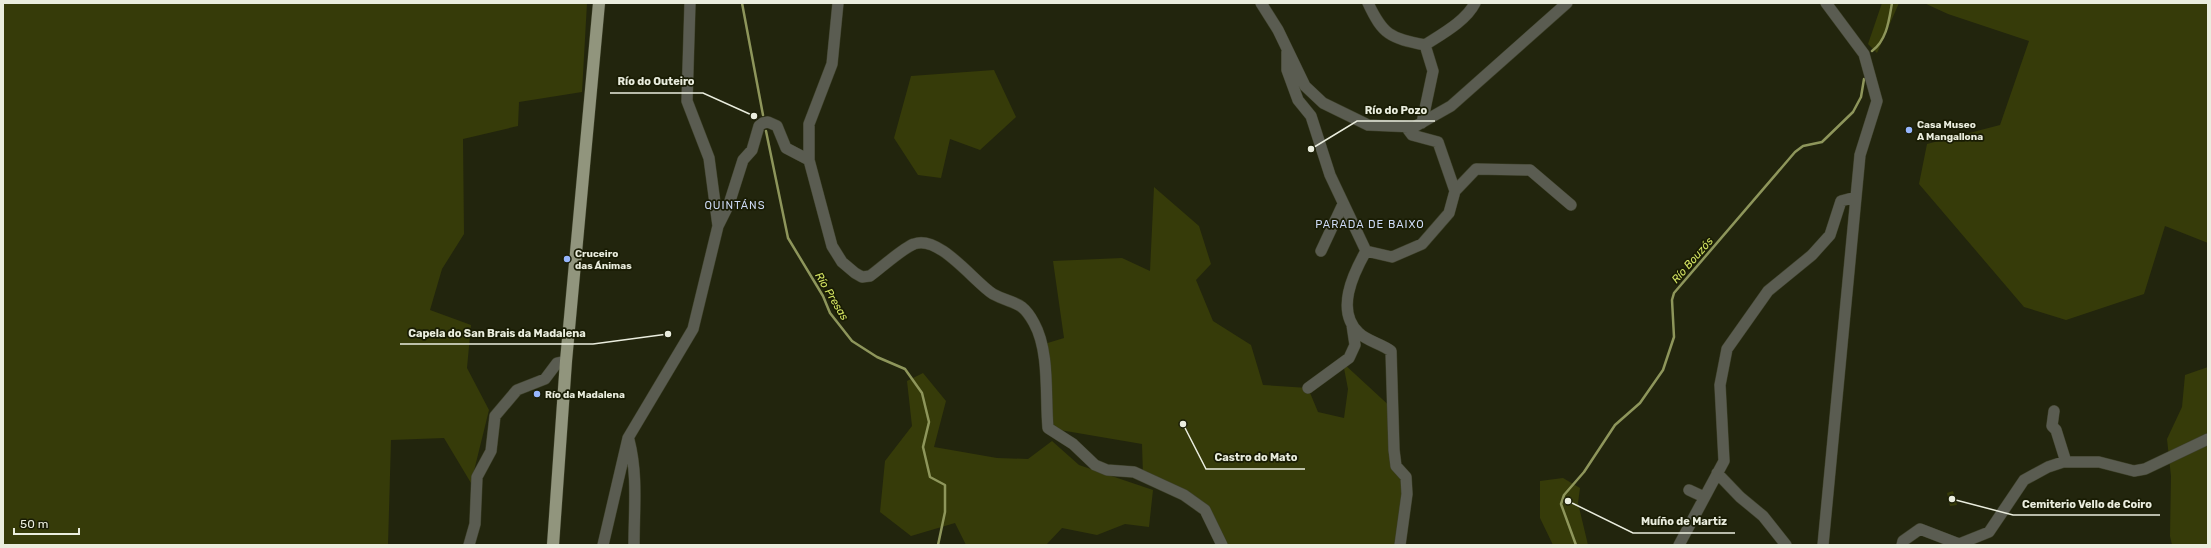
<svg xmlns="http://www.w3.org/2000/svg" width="2211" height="548" viewBox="0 0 2211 548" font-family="Rubik,sans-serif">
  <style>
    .green { fill: #363b09 }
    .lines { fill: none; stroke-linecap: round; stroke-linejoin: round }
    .stream { stroke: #8e965b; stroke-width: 2.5 }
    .minor-casing { stroke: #3e412a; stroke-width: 12 }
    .major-casing { stroke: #3e412a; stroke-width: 13 }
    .minor { stroke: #5a5c51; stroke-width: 11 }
    .major { stroke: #91957d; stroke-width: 12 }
    .poi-dot { fill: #96b6fd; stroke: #191c04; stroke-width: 1.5 }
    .labels { text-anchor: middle; stroke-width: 3.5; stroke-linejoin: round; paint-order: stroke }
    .poi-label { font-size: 10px; font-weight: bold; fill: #eaedde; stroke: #191c04; text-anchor: start }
    .neighbourhood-label { font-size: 11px; letter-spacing: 1px; fill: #cddaf5; stroke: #191c04 }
    .water-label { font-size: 11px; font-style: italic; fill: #d7e764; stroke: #191c04 }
    .leader { fill: none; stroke: #eaedde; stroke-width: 1.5 }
    .callout-dot { fill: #eaedde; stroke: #191c04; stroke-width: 1.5 }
    .callout-label { font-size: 11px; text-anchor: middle; font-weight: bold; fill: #eaedde; stroke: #191c04; stroke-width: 3.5; stroke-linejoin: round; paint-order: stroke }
  </style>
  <rect width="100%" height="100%" fill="#22250d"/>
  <path class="green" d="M 3,3 L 587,3 L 582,92 L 519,102 L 518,126 L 463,139 L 464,234 L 442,269 L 430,310 L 471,325 L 467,368 L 489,410 L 471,483 L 444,438 L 391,440 L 388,545 L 3,545 Z
    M 1882,3 L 1899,3 L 1877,53 L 1868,44 Z
    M 1924,3 L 2208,3 L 2208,243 L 2165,226 L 2144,294 L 2066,320 L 2024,307 L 1919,184 L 1927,144 L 2000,125 L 2029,41 L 1948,14 Z
    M 994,70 L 1016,117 L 980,150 L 950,139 L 941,178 L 918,175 L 894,138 L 911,76 Z
    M 1154,187 L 1199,226 L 1211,264 L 1196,280 L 1213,321 L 1251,345 L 1263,385 L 1308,388 L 1318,412 L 1344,418 L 1348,389 L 1343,363 L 1394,410 L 1394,450 L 1406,477 L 1400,545 L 1222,545 L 1205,510 L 1143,475 L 1142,444 L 1048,428 L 1041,345 L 1064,338 L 1053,261 L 1122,258 L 1150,271 Z
    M 2208,367 L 2208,545 L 2172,545 L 2170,536 L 2171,476 L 2167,439 L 2182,407 L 2185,375 Z
    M 923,373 L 946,401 L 934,447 L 997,458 L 1028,459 L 1052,441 L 1079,465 L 1153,490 L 1149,527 L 1125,524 L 1097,535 L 1062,528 L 1046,545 L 966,545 L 955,523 L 911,536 L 880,512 L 885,461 L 912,426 L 907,381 Z
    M 1563,478 L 1580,488 L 1578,503 L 1588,545 L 1553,545 L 1540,518 L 1540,481 Z
    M 1953,491 L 1957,505 L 1950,506 L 1947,493 Z"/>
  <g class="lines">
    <path class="stream" d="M 742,3 L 763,115
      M 1872,51 C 1887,40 1889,20 1892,3
      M 766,131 L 788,238 L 823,296 L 830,313 L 852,341 L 877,357 L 905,369 L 922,393 L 929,422 L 923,447 L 930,477 L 945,485 L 945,512 L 938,545
      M 1576,545 L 1561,504 L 1564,495 L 1584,472 L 1615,425 L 1640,403 L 1663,370 L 1674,337 L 1672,300 L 1674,293 L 1795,152 L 1803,146 L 1822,142 L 1853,112 L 1861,97 L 1864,79"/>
    <g class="minor-casing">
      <path id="minor" d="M 838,3 L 832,64 L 809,124 L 809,160 L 832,246 L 842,262 L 855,273 L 862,277 L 870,276 C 881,268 903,248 914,244 C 939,234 975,283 993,294 C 1013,305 1021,299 1034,323 C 1050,352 1045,396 1048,428 L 1073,444 L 1095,465 L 1107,470 L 1134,472 L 1184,495 L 1205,510 L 1222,545
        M 1261,3 L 1278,30 L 1305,86 L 1323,103 L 1368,125 L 1414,127 L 1451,106 L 1567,3
        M 1368,3 C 1383,35 1390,38 1425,45 C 1442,34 1466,21 1475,3
        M 1287,52 L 1287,70 L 1298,100 L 1311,116 L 1330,175 L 1366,251 C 1353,274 1335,311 1359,333 C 1367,341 1382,344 1391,351 L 1394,450 L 1396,466 L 1406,477 L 1407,494 L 1400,545
        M 1422,123 L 1433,71 L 1425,45
        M 1455,191 L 1476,169 L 1530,170 L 1571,205
        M 718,226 L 729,204 L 743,160 L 752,150 L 759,126 L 763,123 L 768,122 L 777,126 L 786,148 L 809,160
        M 1321,251 L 1343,204
        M 1366,251 L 1392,257 L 1422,244 L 1449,213 L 1455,191 L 1438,142 L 1412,135 L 1406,127
        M 1308,388 L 1349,358 L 1355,345 L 1352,325
        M 2054,411 L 2052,426 L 2056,430 L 2066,462
        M 629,440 C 638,475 634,509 634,545
        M 1717,473 L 1740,497 L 1763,516 L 1786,545
        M 1689,490 L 1704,497
        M 469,545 L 475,524 L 477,477 L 491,451 L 495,416 L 517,390 L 545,379 L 557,363 L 566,361
        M 603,545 L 628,438 L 693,329 L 718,226 L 709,158 L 687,101 L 690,3
        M 1679,545 L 1724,461 L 1720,385 L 1727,349 L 1768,291 L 1812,255 L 1830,235 L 1841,201 L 1856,197
        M 1823,545 L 1860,155 L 1877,101 L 1864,54 L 1826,3
        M 1902,545 L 1903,541 L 1920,529 L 1959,544 L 1989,532 L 2024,480 L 2048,467 L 2063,462 L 2099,462 L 2134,471 L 2145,469 L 2208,439"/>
    </g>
    <g class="major-casing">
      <path id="major" d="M 553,545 L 566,361 L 599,3"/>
    </g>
    <use href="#minor" class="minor"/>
    <use href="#major" class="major"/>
  </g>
  <g class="poi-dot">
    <circle cx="1909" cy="130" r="4"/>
    <circle cx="567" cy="259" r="4"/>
    <circle cx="537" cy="394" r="4"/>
  </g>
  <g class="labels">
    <g class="poi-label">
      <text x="1917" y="128">Casa Museo<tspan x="1917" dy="12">A Mangallona</tspan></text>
      <text x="575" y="257">Cruceiro<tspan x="575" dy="12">das Ánimas</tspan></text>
      <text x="545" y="398">Río da Madalena</text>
    </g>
    <g class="neighbourhood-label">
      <text x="735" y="209">QUINTÁNS</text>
      <text x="1370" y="228">PARADA DE BAIXO</text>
    </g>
    <g class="water-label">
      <text transform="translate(1692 260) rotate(-49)" y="4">Río Bouzós</text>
      <text transform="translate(832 296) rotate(59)" y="4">Río Presas</text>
    </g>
  </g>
  <path class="leader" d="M754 116L703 93H610M1311 149L1357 121H1435M668 334L593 344H400M1183 424L1206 469H1305M1952 499L2013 515H2160M1568 501L1633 533H1735"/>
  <g class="callout-dot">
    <circle cx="754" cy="116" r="4"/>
    <circle cx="1311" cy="149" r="4"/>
    <circle cx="668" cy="334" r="4"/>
    <circle cx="1183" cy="424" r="4"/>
    <circle cx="1952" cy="499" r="4"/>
    <circle cx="1568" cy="501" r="4"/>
  </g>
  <g class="callout-label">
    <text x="656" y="85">Río do Outeiro</text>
    <text x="1396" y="114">Río do Pozo</text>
    <text x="497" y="337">Capela do San Brais da Madalena</text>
    <text x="1256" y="461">Castro do Mato</text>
    <text x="2087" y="508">Cemiterio Vello de Coiro</text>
    <text x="1684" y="525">Muíño de Martiz</text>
  </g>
  <rect width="2211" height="548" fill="none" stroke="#eaedde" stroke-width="8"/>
  <path d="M14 528v6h65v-6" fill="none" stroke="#eaedde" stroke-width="2"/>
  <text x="20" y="528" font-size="12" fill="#eaedde" stroke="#191c04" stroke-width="3" paint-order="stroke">50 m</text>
</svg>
